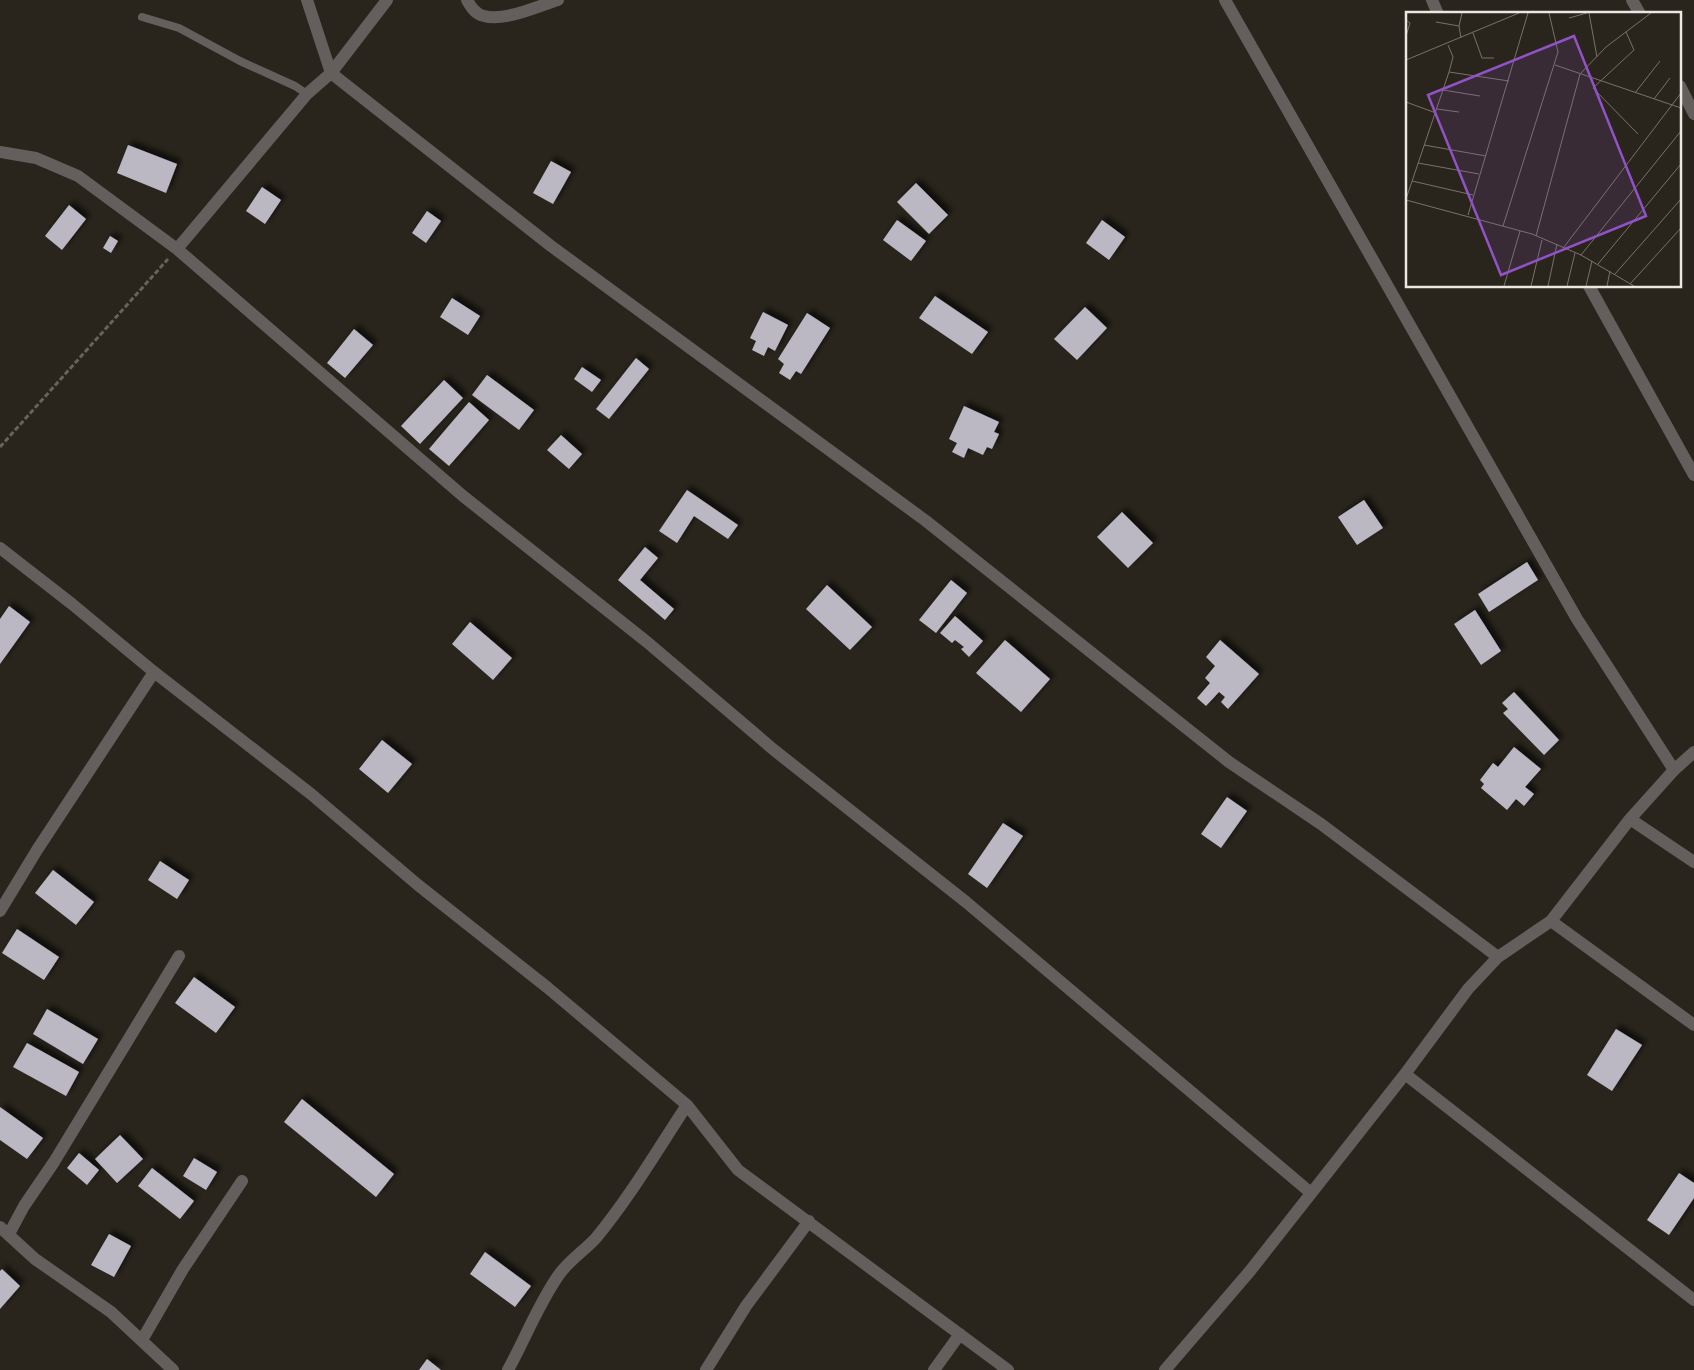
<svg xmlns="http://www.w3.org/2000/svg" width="1694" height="1370" viewBox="0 0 1694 1370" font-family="Signika,sans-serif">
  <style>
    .building { fill: #bbb8c4; filter: url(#shadow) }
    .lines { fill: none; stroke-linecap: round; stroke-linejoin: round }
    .path { stroke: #67635b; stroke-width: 3; stroke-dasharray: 5 2.5; stroke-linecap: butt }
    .lane { stroke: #645f5d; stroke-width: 8 }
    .street { stroke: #645f5d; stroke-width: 12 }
    .inset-road { fill: none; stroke: #77736b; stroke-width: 1 }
    .view { fill: #9152c6; fill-opacity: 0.15; stroke: #9152c6; stroke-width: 2.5 }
    .inset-edge { fill: none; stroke: #ebe8e2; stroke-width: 2.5 }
  </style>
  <defs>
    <filter id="shadow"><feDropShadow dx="4.5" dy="-4.5" stdDeviation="2.5" flood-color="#0009"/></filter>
  </defs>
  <rect width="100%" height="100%" fill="#29251c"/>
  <path class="building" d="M 128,145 L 177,164 L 166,193 L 117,173 Z
    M 551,161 L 571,172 L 553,204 L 533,193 Z
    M 916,183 L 948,215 L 929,234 L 897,202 Z
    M 262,187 L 281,200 L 265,224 L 246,211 Z
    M 69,205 L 86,219 L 62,250 L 45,236 Z
    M 427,211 L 441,221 L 426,243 L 412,233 Z
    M 897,220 L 926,241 L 911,261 L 883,240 Z
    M 1102,220 L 1125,237 L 1109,260 L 1086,243 Z
    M 110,236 L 118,241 L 111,253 L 103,248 Z
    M 935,296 L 988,332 L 972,354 L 919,318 Z
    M 452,298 L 480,316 L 468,335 L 440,317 Z
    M 1085,307 L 1107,328 L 1077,360 L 1054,339 Z
    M 763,312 L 788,325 L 775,351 L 768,347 L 764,356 L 752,350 L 756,341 L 750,338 Z
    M 807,313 L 830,328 L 801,374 L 796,371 L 790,380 L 779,373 L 784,364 L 778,359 Z
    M 354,329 L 373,345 L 345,378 L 327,363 Z
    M 636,358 L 649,369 L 609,419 L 596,409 Z
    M 582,367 L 601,380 L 592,392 L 574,379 Z
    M 487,375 L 534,410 L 519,430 L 472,395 Z
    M 444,380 L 463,398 L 420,444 L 401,426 Z
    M 469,402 L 489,420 L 449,466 L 429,449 Z
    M 964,406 L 999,422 L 994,432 L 999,434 L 992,449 L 987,447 L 983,455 L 968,448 L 964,458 L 952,452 L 957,443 L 949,439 Z
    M 561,435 L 582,454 L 569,469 L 547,450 Z
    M 687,490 L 738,525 L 728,539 L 694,516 L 677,543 L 659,531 Z
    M 1364,500 L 1383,528 L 1357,545 L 1338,517 Z
    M 1122,512 L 1153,543 L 1128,568 L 1097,537 Z
    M 645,547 L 658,558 L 640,580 L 674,609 L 665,620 L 618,580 Z
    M 1527,562 L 1538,580 L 1489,612 L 1478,594 Z
    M 951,580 L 967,593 L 936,633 L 919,620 Z
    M 827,585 L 872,627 L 850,650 L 806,609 Z
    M 9,606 L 30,622 L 0,664 L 0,619 Z
    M 1475,610 L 1501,651 L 1481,665 L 1454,624 Z
    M 955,616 L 983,641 L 969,657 L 961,649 L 964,647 L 955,640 L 952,643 L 940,633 Z
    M 470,622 L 512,658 L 493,680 L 452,644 Z
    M 1005,640 L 1050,679 L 1021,712 L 976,673 Z
    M 1220,640 L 1259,674 L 1228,709 L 1221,702 L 1225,697 L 1219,692 L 1206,706 L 1197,698 L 1210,683 L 1205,678 L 1215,666 L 1206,657 Z
    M 1514,692 L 1559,740 L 1544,755 L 1503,713 L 1508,709 L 1502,703 Z
    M 382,740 L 412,764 L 388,793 L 359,769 Z
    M 1514,747 L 1541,769 L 1525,787 L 1534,794 L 1524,806 L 1516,799 L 1507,810 L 1481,788 L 1484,784 L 1480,780 L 1493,763 L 1498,767 Z
    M 1227,797 L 1247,811 L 1221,848 L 1201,834 Z
    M 1003,823 L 1023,836 L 987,888 L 968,874 Z
    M 160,861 L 189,880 L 177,899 L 148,880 Z
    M 53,870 L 94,902 L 76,925 L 35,893 Z
    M 17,929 L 59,957 L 44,980 L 2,953 Z
    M 194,977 L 235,1007 L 216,1033 L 175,1003 Z
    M 47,1009 L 98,1039 L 83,1064 L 33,1034 Z
    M 1616,1029 L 1642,1045 L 1612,1091 L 1587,1075 Z
    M 27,1043 L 79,1072 L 66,1096 L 13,1067 Z
    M 302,1099 L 394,1174 L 376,1197 L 284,1122 Z
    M 0,1107 L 43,1138 L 27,1159 L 0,1140 Z
    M 120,1135 L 143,1159 L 117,1183 L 95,1159 Z
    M 79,1153 L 99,1170 L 87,1185 L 67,1168 Z
    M 194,1158 L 217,1172 L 206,1190 L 183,1176 Z
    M 152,1168 L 194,1201 L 180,1219 L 138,1186 Z
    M 1679,1173 L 1694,1183 L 1694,1198 L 1669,1235 L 1647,1220 Z
    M 109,1234 L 131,1246 L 114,1277 L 91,1265 Z
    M 485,1252 L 531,1286 L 515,1307 L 470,1274 Z
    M 2,1269 L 20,1286 L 0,1309 L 0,1271 Z
    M 427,1359 L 441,1370 L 419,1370 Z"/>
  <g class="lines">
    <path class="path" d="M 0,447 L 168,259"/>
    <path class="lane" d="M 142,17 L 179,28 L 240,61 L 295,86 L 307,94"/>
    <path class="street" d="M 307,0 L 331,73 L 551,246 L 926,521 L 1229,762 L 1321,824 L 1498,957
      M 467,0 C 471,7 475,14 484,16 C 504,22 538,6 558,0
      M 1225,0 L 1577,619 L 1674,770
      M 1432,0 L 1438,14
      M 1632,0 L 1640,14
      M 1680,86 L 1694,114
      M 0,152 L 36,158 L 78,176 L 177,249 L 463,496 L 647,642 L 774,750 L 966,902 L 1311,1193
      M 177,249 L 307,94 L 331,73 L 387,0
      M 1589,286 L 1694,475
      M 0,548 L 72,604 L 154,672 L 311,794 L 418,885 L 548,988 L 687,1105 L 738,1170 L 1008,1370
      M 1630,819 L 1694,862
      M 0,911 L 37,850 L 154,672
      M 1551,921 L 1694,1025
      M 1405,1074 L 1694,1300
      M 0,1227 L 35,1259 L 111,1312 L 173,1370
      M 9,1234 L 24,1206 L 54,1162 L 179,956
      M 142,1340 L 183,1269 L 242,1181
      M 508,1370 C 525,1339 538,1305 558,1276 C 568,1261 584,1251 596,1238 C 630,1197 658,1149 687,1105
      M 706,1370 L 746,1306 L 809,1221
      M 934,1370 L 960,1334
      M 1165,1370 L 1250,1271 L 1405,1074 L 1468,989 L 1498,957 L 1551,921 L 1630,819 L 1674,770 L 1694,752"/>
  </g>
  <g transform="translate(1406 12)">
    <rect width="275" height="275" fill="#29251c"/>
    <path class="inset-road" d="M 183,1 L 191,45M 163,6 L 181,1M 0,8 L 4,11 L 0,24M 30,10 L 53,14M 220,20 L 228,38 L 187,76 L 232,122M 67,21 L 76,46 L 88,46M 55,26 L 53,14 L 56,1M 42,33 L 47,45 L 43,60 L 103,69M 0,48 L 113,1M 149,53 L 275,96M 37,78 L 74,84M 229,81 L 254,49M 248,87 L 264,66M 0,90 L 30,101M 31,97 L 53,100M 18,133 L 80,144M 12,151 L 73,162M 6,169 L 67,183M 0,187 L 43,60M 0,188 L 126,222 L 175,243 L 228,274M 62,203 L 122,1M 97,214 L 152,40 L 143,1M 130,224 L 174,62 L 200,35 L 245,1M 158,235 L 275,81M 175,243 L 275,119M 192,252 L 275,152M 209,262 L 275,187M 224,272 L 275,216M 98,274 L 114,219M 125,274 L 136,228M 142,274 L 151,232M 161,274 L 169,241M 180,274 L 186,249M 201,274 L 204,259"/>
    <path class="view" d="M 168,24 L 240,204 L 95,263 L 22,83 Z"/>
    <rect width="275" height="275" class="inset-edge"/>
  </g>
</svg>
